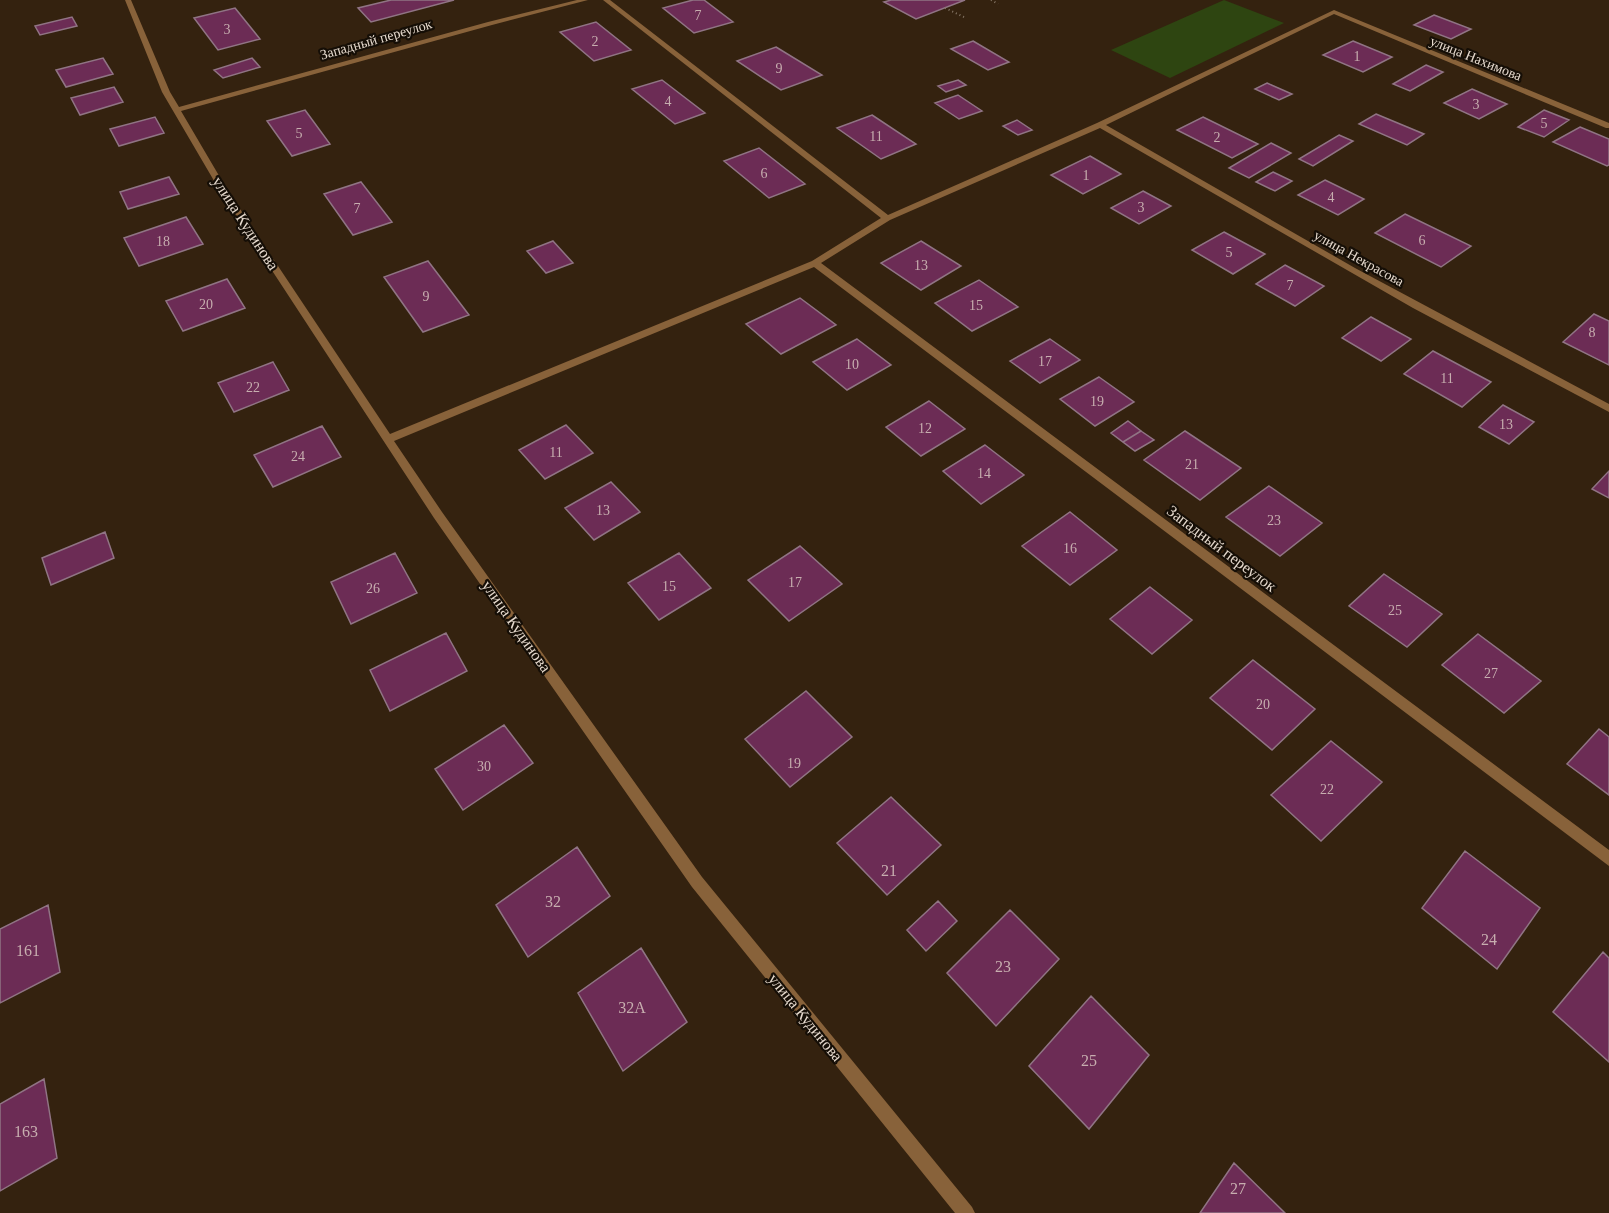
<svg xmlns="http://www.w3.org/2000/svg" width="1609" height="1213" viewBox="0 0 1609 1213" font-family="Georgia,serif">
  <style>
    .green { fill: #2e4511 }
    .building { fill: #6c2c55; stroke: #907484; stroke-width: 1.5 }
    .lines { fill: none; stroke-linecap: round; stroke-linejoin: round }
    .path { stroke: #877868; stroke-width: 2; stroke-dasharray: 1 3; stroke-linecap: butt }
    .street { fill: #88623a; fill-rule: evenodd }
    .labels { text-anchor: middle; stroke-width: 4.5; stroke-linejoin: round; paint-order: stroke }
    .number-label { font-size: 14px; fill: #c7aeaf }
    .far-street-label { font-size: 14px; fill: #e5d9cd; stroke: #150e06 }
    .street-label { font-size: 16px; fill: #e5d9cd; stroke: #150e06 }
    .near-number-label { font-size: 16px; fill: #c7aeaf }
  </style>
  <rect width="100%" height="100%" fill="#34220f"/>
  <path class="green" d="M 1224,0 L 1284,23 L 1170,78 L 1111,50 Z"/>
  <path class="building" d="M 391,0 L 454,0 L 371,22 L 358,8 Z
    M 693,0 L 704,0 L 733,22 L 694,33 L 663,8 Z
    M 891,0 L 965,0 L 916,19 L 884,2 Z
    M 235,8 L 260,39 L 218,50 L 194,18 Z
    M 1434,15 L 1471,29 L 1451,39 L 1414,25 Z
    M 72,17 L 77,26 L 40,35 L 35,26 Z
    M 596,22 L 631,50 L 594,61 L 560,32 Z
    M 973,41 L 1009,62 L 988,70 L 951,49 Z
    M 1353,41 L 1392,57 L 1363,72 L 1323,55 Z
    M 776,47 L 822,75 L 781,90 L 737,61 Z
    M 103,58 L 113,74 L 66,87 L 56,70 Z
    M 252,58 L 260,67 L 223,78 L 214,70 Z
    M 1426,65 L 1443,72 L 1410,91 L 1393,84 Z
    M 662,80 L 705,113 L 675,124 L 632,89 Z
    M 958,80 L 966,85 L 946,92 L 938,86 Z
    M 1267,83 L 1292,94 L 1279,100 L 1255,89 Z
    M 114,87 L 123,102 L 80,115 L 71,98 Z
    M 1472,89 L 1507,104 L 1479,119 L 1444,103 Z
    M 958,95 L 982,111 L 959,119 L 935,103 Z
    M 305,110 L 330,144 L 292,156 L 267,121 Z
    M 1544,110 L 1569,120 L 1544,137 L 1518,127 Z
    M 1376,114 L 1424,134 L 1407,145 L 1359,124 Z
    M 872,115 L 916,144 L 881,159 L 837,128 Z
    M 155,117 L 164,133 L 119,146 L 110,129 Z
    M 1203,117 L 1258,144 L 1232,158 L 1177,130 Z
    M 1017,120 L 1032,130 L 1018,135 L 1003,126 Z
    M 1580,127 L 1609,139 L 1609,165 L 1607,166 L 1553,142 Z
    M 1339,135 L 1353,141 L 1313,166 L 1299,159 Z
    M 1271,143 L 1291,153 L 1249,178 L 1229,168 Z
    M 759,148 L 805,184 L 769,198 L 724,161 Z
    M 1090,156 L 1121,174 L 1083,194 L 1051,175 Z
    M 1273,172 L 1292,181 L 1275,191 L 1256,182 Z
    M 169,177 L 179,194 L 128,209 L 120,192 Z
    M 1325,180 L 1364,199 L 1338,215 L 1298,195 Z
    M 361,182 L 392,222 L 353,235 L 324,194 Z
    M 1143,191 L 1171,206 L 1139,224 L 1111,208 Z
    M 1405,214 L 1471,246 L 1441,267 L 1375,233 Z
    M 186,217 L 203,244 L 139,266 L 124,238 Z
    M 1224,232 L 1265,254 L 1233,274 L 1192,250 Z
    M 553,241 L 573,263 L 546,273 L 527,251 Z
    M 921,241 L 961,266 L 921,290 L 881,263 Z
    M 428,261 L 469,315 L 423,332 L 384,277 Z
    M 1285,265 L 1324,286 L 1295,306 L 1256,284 Z
    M 227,279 L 245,308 L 183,331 L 166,301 Z
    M 979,280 L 1018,307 L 972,331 L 935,303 Z
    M 800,298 L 836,325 L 781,354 L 746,324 Z
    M 1594,314 L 1609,321 L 1609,365 L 1563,342 Z
    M 1371,317 L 1411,339 L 1381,361 L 1342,338 Z
    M 857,339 L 891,365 L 847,390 L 813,362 Z
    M 1050,339 L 1080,360 L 1040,383 L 1010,361 Z
    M 1433,351 L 1491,382 L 1462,407 L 1404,374 Z
    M 273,362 L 289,390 L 234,412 L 218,383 Z
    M 1099,377 L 1134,402 L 1095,426 L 1060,399 Z
    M 929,401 L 965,429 L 921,456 L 886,427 Z
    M 1503,405 L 1534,422 L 1509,444 L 1479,427 Z
    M 1128,421 L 1141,431 L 1123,442 L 1111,433 Z
    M 566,425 L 593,453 L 545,479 L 519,450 Z
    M 322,426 L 341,457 L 273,487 L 254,455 Z
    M 1141,431 L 1154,440 L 1135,451 L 1123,442 Z
    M 1185,431 L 1241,468 L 1200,500 L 1144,460 Z
    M 985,445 L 1024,475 L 981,504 L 943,471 Z
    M 1609,471 L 1609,498 L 1592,489 Z
    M 611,482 L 640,512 L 594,540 L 565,508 Z
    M 1269,486 L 1322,523 L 1280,556 L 1226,517 Z
    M 1070,512 L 1117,550 L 1070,585 L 1022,546 Z
    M 105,532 L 114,558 L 51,585 L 42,558 Z
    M 800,546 L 842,584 L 789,621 L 748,580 Z
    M 395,553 L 417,593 L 351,624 L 331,582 Z
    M 679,553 L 711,588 L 659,620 L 628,583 Z
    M 1384,574 L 1442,614 L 1407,647 L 1349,606 Z
    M 1150,587 L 1192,620 L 1152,654 L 1110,619 Z
    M 446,633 L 467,671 L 390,711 L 370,670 Z
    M 1478,634 L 1541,681 L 1504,713 L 1442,665 Z
    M 1253,660 L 1315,709 L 1272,750 L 1210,698 Z
    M 806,691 L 852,737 L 790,787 L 745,739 Z
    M 504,725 L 533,763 L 463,810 L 435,769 Z
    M 1599,729 L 1609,737 L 1609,795 L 1567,764 Z
    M 1331,741 L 1382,782 L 1321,841 L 1271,795 Z
    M 891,797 L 941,845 L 887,895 L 837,843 Z
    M 577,847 L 610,896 L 528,957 L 496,905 Z
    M 1465,851 L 1540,908 L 1497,969 L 1422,908 Z
    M 938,901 L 957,921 L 926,951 L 907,930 Z
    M 48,905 L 60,972 L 0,1003 L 0,929 Z
    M 1010,910 L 1059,959 L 996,1026 L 947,973 Z
    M 641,948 L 687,1022 L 623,1071 L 578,993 Z
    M 1603,952 L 1609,958 L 1609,1062 L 1553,1012 Z
    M 1091,996 L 1149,1055 L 1089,1129 L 1029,1066 Z
    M 44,1079 L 57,1158 L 0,1191 L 0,1104 Z
    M 1234,1163 L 1285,1213 L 1200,1213 Z"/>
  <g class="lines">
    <path class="path" d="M 991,0 L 998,4
      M 945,8 L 964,17"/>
    <path class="street" d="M 125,0 L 131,0 L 170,92 L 179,107 L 488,22 L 577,0 L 588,0 L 492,25 L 181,111 L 228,191 L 390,434 L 812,261 L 881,218 L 603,0 L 610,0 L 888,215 L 1097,123 L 1334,10 L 1609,123 L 1609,128 L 1606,128 L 1334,14 L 1106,125 L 1355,268 L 1609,404 L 1609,412 L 1413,308 L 1100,128 L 890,220 L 821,263 L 1609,850 L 1609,866 L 814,267 L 394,441 L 442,512 L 702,877 L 972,1207 L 975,1213 L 955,1213 L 692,887 L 434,518 L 220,191 L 162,92 Z"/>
  </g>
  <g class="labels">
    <g class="number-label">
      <text x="698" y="20">7</text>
      <text x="227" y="34">3</text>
      <text x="595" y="46">2</text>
      <text x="1357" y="61">1</text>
      <text x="779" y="73">9</text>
      <text x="668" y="106">4</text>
      <text x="1476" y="109">3</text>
      <text x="1544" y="128">5</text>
      <text x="299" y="138">5</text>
      <text x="876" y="141">11</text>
      <text x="1217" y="142">2</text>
      <text x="764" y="178">6</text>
      <text x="1086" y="180">1</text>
      <text x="1331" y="202">4</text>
      <text x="1141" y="212">3</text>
      <text x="357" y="213">7</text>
      <text x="1422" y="245">6</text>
      <text x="163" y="246">18</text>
      <text x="1229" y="257">5</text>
      <text x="921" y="270">13</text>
      <text x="1290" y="290">7</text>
      <text x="426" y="301">9</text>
      <text x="206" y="309">20</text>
      <text x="976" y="310">15</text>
      <text x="1592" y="337">8</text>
      <text x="1045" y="366">17</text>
      <text x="852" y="369">10</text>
      <text x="1447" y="383">11</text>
      <text x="253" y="392">22</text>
      <text x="1097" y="406">19</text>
      <text x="1506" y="429">13</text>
      <text x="925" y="433">12</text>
      <text x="556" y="457">11</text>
      <text x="298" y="461">24</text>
      <text x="1192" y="469">21</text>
      <text x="984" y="478">14</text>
      <text x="603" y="515">13</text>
      <text x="1274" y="525">23</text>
      <text x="1070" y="553">16</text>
      <text x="795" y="587">17</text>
      <text x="669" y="591">15</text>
      <text x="373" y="593">26</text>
      <text x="1395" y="615">25</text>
      <text x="1491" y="678">27</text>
      <text x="1263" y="709">20</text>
      <text x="794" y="768">19</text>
      <text x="484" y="771">30</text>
      <text x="1327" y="794">22</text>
    </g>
    <g class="far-street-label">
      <text transform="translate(376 39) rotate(-16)" y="5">Западный переулок</text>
      <text transform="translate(1476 58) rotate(22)" y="5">улица Нахимова</text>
      <text transform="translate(1359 258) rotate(29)" y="5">улица Некрасова</text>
    </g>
    <g class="street-label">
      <text transform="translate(246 223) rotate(57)" y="6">улица Кудинова</text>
      <text transform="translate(1222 548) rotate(37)" y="6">Западный переулок</text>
      <text transform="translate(517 626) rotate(55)" y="6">улица Кудинова</text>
      <text transform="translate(806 1017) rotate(51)" y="6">улица Кудинова</text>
    </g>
    <g class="near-number-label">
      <text x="889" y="876">21</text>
      <text x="553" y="907">32</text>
      <text x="1489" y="945">24</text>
      <text x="28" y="956">161</text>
      <text x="1003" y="972">23</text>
      <text x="632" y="1013">32А</text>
      <text x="1089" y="1066">25</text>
      <text x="26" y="1137">163</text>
      <text x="1238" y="1194">27</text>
    </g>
  </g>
</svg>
